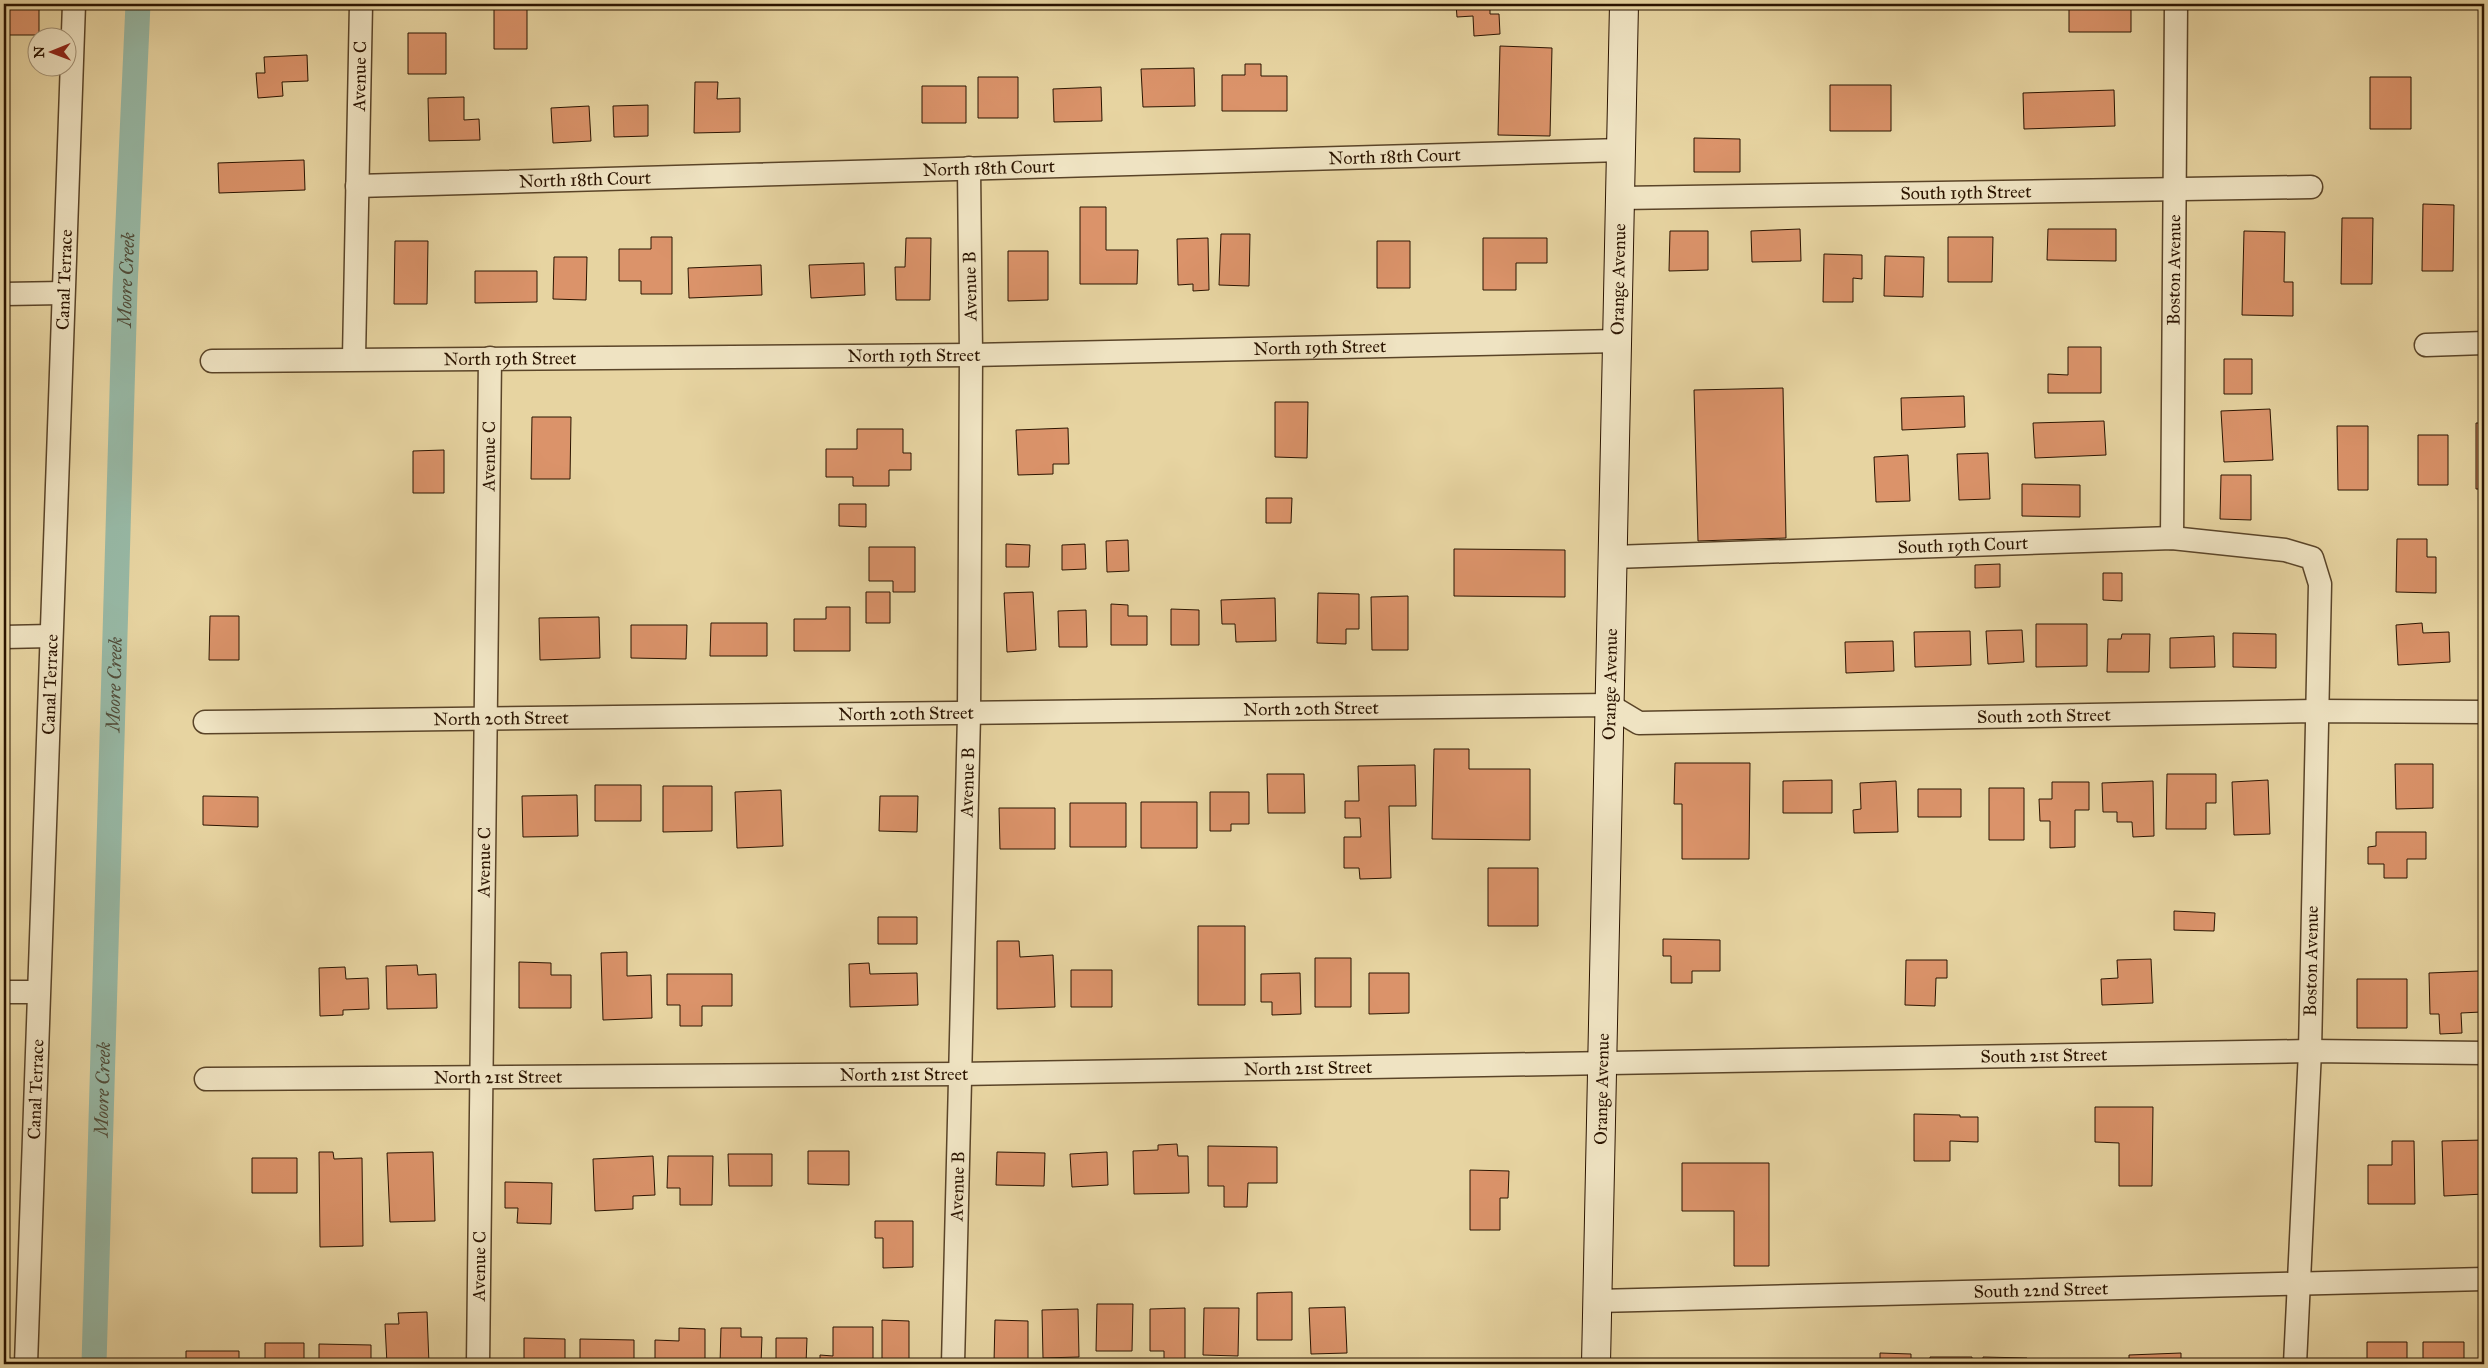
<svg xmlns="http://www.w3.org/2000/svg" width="2488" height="1368" viewBox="0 0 2488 1368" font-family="'IM FELL Great Primer',serif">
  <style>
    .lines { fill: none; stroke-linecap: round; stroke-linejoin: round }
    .canal { stroke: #97b8a5; stroke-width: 25 }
    .building { fill: #db936a; stroke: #2b1400 }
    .street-casing { stroke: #5a4428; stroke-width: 25 }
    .secondary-casing { stroke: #2b1400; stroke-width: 30 }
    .street { stroke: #efe3c2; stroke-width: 22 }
    .secondary { stroke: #efe3c2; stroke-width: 28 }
    .labels { text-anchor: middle; stroke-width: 4; stroke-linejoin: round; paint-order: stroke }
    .street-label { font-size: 18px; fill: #2b1400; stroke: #efe3c2 }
    .water-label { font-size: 19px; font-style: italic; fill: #514d3a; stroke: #efe3c2 }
  </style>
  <rect width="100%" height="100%" fill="#e7d4a1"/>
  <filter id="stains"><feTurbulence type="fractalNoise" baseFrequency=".004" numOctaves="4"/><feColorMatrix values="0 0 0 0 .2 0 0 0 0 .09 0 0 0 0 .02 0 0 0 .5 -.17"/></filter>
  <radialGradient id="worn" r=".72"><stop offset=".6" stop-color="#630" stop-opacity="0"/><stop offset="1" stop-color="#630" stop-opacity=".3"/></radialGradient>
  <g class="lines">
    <path class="canal" id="s1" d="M 94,1364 L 125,288 L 138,4"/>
  </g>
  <path class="building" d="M 4,4 L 39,4 L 39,35 L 4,35 Z
    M 494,4 L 527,4 L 527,49 L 494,49 Z
    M 1456,4 L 1490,4 L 1490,14 L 1499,14 L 1500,34 L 1474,36 L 1473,16 L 1457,17 Z
    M 2069,4 L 2131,4 L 2131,32 L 2069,32 Z
    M 408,33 L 446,33 L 446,74 L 408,74 Z
    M 1500,46 L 1552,48 L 1550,136 L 1498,135 Z
    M 307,55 L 308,81 L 282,82 L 283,96 L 258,98 L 256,73 L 265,73 L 264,57 Z
    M 1245,64 L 1261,64 L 1261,76 L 1287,76 L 1287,111 L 1222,111 L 1222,75 L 1245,75 Z
    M 1194,68 L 1195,106 L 1143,107 L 1141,69 Z
    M 978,77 L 1018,77 L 1018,118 L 978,118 Z
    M 2370,77 L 2411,77 L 2411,129 L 2370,129 Z
    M 695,82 L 718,82 L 717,99 L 740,98 L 740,132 L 694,133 Z
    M 1830,85 L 1891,85 L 1891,131 L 1830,131 Z
    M 922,86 L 966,86 L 966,123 L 922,123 Z
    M 1101,87 L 1102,121 L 1054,122 L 1053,89 Z
    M 2114,90 L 2115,126 L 2024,129 L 2023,93 Z
    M 464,97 L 464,120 L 479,119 L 480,140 L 429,141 L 428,98 Z
    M 648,105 L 648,136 L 614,137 L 613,106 Z
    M 589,106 L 591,141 L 553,143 L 551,108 Z
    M 1694,138 L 1740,139 L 1740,172 L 1694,172 Z
    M 304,160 L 305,190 L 219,193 L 218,163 Z
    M 2423,204 L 2454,205 L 2453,271 L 2422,271 Z
    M 1080,207 L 1106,207 L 1106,250 L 1138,250 L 1137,284 L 1080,284 Z
    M 2480,211 L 2484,211 L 2484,277 L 2480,277 Z
    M 2342,218 L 2373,218 L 2372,284 L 2341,284 Z
    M 1800,229 L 1801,261 L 1752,262 L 1751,231 Z
    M 2048,229 L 2116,229 L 2116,261 L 2047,260 Z
    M 1670,231 L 1708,231 L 1708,270 L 1669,271 Z
    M 2244,231 L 2285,232 L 2284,282 L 2293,282 L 2293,316 L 2242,315 Z
    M 1221,234 L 1250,234 L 1249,286 L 1219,285 Z
    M 651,237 L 672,237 L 672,294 L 641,294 L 641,281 L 619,281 L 619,249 L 651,249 Z
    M 1948,237 L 1993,237 L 1992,282 L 1948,282 Z
    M 906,238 L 931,238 L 930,300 L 896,300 L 895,267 L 905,267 Z
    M 1208,238 L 1209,290 L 1193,291 L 1193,284 L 1178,285 L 1177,239 Z
    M 1483,238 L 1547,238 L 1547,263 L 1516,263 L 1516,290 L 1483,290 Z
    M 395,241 L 428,241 L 427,304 L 394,304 Z
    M 1377,241 L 1410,241 L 1410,288 L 1377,288 Z
    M 1008,251 L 1048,251 L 1048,300 L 1008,301 Z
    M 1824,254 L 1862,255 L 1862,279 L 1853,278 L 1853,302 L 1823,302 Z
    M 1885,256 L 1924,257 L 1923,297 L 1884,296 Z
    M 554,257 L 587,257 L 586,300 L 553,299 Z
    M 864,263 L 865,295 L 811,298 L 809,265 Z
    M 761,265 L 762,295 L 689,298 L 688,268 Z
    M 475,271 L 537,271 L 537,302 L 475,303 Z
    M 2068,347 L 2101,347 L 2101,393 L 2048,393 L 2048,374 L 2068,375 Z
    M 2224,359 L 2252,359 L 2252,394 L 2224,394 Z
    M 1783,388 L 1786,538 L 1698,541 L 1694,390 Z
    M 1964,396 L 1965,427 L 1902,430 L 1901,398 Z
    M 1275,402 L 1308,402 L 1307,458 L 1275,457 Z
    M 2270,409 L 2273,460 L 2224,462 L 2221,411 Z
    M 532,417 L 571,417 L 570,479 L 531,479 Z
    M 2104,421 L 2106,455 L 2035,458 L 2033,423 Z
    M 2476,423 L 2484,423 L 2484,489 L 2476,489 Z
    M 2337,426 L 2368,426 L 2368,490 L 2338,490 Z
    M 1068,428 L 1069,464 L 1053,464 L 1053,474 L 1018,475 L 1016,430 Z
    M 857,429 L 903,429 L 903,453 L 911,453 L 911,470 L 889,470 L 889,486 L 853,486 L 853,477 L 826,477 L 826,449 L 857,449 Z
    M 2418,435 L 2448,435 L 2448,485 L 2418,485 Z
    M 444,450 L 444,493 L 413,493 L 413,451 Z
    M 1988,453 L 1990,499 L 1959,500 L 1957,454 Z
    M 1908,455 L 1910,501 L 1876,502 L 1874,457 Z
    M 2221,475 L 2251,475 L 2251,520 L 2220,519 Z
    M 2022,484 L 2080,485 L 2080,517 L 2022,516 Z
    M 1266,498 L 1292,498 L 1291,523 L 1266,523 Z
    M 839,504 L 866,504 L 866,527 L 839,526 Z
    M 2397,539 L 2427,539 L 2427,557 L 2436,557 L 2436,593 L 2396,592 Z
    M 1128,540 L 1129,571 L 1107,572 L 1106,541 Z
    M 1006,544 L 1030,545 L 1029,567 L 1006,567 Z
    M 1085,544 L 1086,569 L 1062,570 L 1062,545 Z
    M 869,547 L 915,547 L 915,592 L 893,592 L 893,581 L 869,581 Z
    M 1454,549 L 1565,550 L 1565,597 L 1454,596 Z
    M 2000,564 L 2000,587 L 1975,588 L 1975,565 Z
    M 2103,573 L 2122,573 L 2122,601 L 2103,600 Z
    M 866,592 L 890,592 L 890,623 L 866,623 Z
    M 1033,592 L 1036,650 L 1007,652 L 1004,593 Z
    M 1318,593 L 1359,594 L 1359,629 L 1346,629 L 1346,644 L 1317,643 Z
    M 1408,596 L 1408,650 L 1372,650 L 1371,597 Z
    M 1275,598 L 1276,641 L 1236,642 L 1235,624 L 1222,624 L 1221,600 Z
    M 1111,604 L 1128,605 L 1128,616 L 1147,616 L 1147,645 L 1111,645 Z
    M 826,607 L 850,607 L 850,651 L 794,651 L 794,619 L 826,619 Z
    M 1171,609 L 1199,610 L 1199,645 L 1171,645 Z
    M 1086,610 L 1087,647 L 1059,647 L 1058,611 Z
    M 210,616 L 239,616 L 239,660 L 209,660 Z
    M 599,617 L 600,658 L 540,660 L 539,618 Z
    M 711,623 L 767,623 L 767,656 L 710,656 Z
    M 2422,623 L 2423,633 L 2449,632 L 2450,662 L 2398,665 L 2396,625 Z
    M 2036,624 L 2087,624 L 2087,666 L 2036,667 Z
    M 631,625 L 687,625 L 686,659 L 631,658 Z
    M 2022,630 L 2024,662 L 1988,664 L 1986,631 Z
    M 1970,631 L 1971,665 L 1915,667 L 1914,632 Z
    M 2233,633 L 2276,634 L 2276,668 L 2233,667 Z
    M 2122,634 L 2150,634 L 2149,672 L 2107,672 L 2108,639 L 2121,639 Z
    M 2214,636 L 2215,667 L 2170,668 L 2170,638 Z
    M 1893,641 L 1894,671 L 1846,673 L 1845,642 Z
    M 1434,749 L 1469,749 L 1469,769 L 1530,769 L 1530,840 L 1432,839 Z
    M 1675,763 L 1750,763 L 1749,859 L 1682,859 L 1682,804 L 1674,804 Z
    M 2395,764 L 2433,764 L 2433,808 L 2396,809 Z
    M 1415,765 L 1416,806 L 1389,806 L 1391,878 L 1360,879 L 1359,868 L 1344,868 L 1344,837 L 1361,837 L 1360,818 L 1345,818 L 1345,801 L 1359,801 L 1358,766 Z
    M 1267,774 L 1304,774 L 1305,813 L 1268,813 Z
    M 2167,774 L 2216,774 L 2216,803 L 2206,803 L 2206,829 L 2166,829 Z
    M 1832,780 L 1832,813 L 1783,813 L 1783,781 Z
    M 2268,780 L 2270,834 L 2234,835 L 2232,782 Z
    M 1896,781 L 1898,832 L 1854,833 L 1853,810 L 1861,809 L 1860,783 Z
    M 2153,781 L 2154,836 L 2133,837 L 2132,822 L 2117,822 L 2117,812 L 2103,812 L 2102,783 Z
    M 2052,782 L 2089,782 L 2089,810 L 2075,810 L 2075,847 L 2050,848 L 2050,821 L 2040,821 L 2039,799 L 2052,799 Z
    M 595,785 L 641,785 L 641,821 L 595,821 Z
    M 663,786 L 712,786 L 712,831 L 663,832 Z
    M 1989,788 L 2024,788 L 2024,840 L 1989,840 Z
    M 1918,789 L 1961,789 L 1961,817 L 1918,817 Z
    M 781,790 L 783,846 L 737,848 L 735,792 Z
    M 1210,792 L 1249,792 L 1249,824 L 1231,824 L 1231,831 L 1210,831 Z
    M 577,795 L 578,836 L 523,837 L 522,796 Z
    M 203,796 L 258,797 L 258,827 L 203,825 Z
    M 880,796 L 918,796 L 917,832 L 879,831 Z
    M 1141,802 L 1197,802 L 1197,848 L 1141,848 Z
    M 1070,803 L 1126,803 L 1126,847 L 1070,847 Z
    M 999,808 L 1055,808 L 1055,849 L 1000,849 Z
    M 2376,832 L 2426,832 L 2426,859 L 2407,859 L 2407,878 L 2384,878 L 2384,864 L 2368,864 L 2368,847 L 2376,846 Z
    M 1488,868 L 1538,868 L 1538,926 L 1488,926 Z
    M 2174,911 L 2215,913 L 2214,931 L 2174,930 Z
    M 878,917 L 917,917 L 917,944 L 878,944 Z
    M 1198,926 L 1245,926 L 1245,1005 L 1198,1005 Z
    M 1663,939 L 1720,940 L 1720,971 L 1692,971 L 1692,983 L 1671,983 L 1671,956 L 1663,956 Z
    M 997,941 L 1019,941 L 1020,957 L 1053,955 L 1055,1007 L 997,1009 Z
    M 627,952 L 627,976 L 651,975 L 652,1018 L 603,1020 L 601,953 Z
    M 1315,958 L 1351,958 L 1351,1007 L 1315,1007 Z
    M 2151,959 L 2153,1003 L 2102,1005 L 2101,979 L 2118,978 L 2117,960 Z
    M 1906,960 L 1947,960 L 1947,978 L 1936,978 L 1935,1006 L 1905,1005 Z
    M 519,962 L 551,963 L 551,975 L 571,975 L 571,1008 L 519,1008 Z
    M 869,963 L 870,974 L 917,973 L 918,1005 L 850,1007 L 849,964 Z
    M 417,965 L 418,975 L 436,974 L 437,1008 L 387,1009 L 386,966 Z
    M 345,967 L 346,979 L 368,978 L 369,1009 L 343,1010 L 343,1015 L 320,1016 L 319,968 Z
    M 1071,970 L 1112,970 L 1112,1007 L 1071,1007 Z
    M 2479,971 L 2481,1012 L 2461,1013 L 2462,1033 L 2440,1034 L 2439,1014 L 2430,1014 L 2429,973 Z
    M 1300,973 L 1301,1014 L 1272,1015 L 1272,1002 L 1261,1002 L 1261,974 Z
    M 1369,973 L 1409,973 L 1409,1013 L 1369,1014 Z
    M 667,974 L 732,974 L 732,1006 L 702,1006 L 702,1026 L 680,1026 L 680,1005 L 667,1005 Z
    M 2357,979 L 2407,979 L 2407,1028 L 2357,1028 Z
    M 2095,1107 L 2153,1107 L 2152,1186 L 2119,1186 L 2119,1143 L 2095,1142 Z
    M 1914,1114 L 1960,1115 L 1960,1117 L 1978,1117 L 1978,1142 L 1950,1141 L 1950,1161 L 1914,1161 Z
    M 2484,1140 L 2484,1194 L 2444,1196 L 2442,1141 Z
    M 2392,1141 L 2414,1141 L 2415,1204 L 2368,1204 L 2368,1165 L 2392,1165 Z
    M 1177,1144 L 1178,1156 L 1188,1156 L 1189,1193 L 1134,1194 L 1133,1151 L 1158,1150 L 1158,1145 Z
    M 1208,1146 L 1277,1147 L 1277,1183 L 1248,1183 L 1247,1207 L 1224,1207 L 1224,1186 L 1208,1186 Z
    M 808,1151 L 849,1151 L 849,1185 L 808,1184 Z
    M 319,1152 L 333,1152 L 334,1159 L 362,1158 L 363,1246 L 320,1247 Z
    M 433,1152 L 435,1221 L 390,1222 L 387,1153 Z
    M 997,1152 L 1045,1153 L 1044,1186 L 996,1185 Z
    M 1107,1152 L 1108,1185 L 1072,1187 L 1070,1154 Z
    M 728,1154 L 772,1154 L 772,1186 L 729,1186 Z
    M 653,1156 L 655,1195 L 633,1196 L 633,1209 L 595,1211 L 593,1159 Z
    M 668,1156 L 713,1156 L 712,1205 L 680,1205 L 680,1188 L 667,1188 Z
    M 252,1158 L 297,1158 L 297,1193 L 252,1193 Z
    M 1682,1163 L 1769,1163 L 1769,1266 L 1734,1266 L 1734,1211 L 1682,1211 Z
    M 1470,1170 L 1509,1171 L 1508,1198 L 1500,1198 L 1500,1230 L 1470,1230 Z
    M 505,1182 L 552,1183 L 551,1224 L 517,1223 L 518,1208 L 505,1208 Z
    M 875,1221 L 913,1221 L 913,1267 L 883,1268 L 883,1238 L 875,1238 Z
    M 1292,1292 L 1292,1340 L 1257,1340 L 1257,1293 Z
    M 1097,1304 L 1133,1304 L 1132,1351 L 1096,1351 Z
    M 1345,1307 L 1347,1353 L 1311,1354 L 1309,1308 Z
    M 1185,1308 L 1185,1359 L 1164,1359 L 1164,1351 L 1150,1351 L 1150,1309 Z
    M 1204,1308 L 1239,1308 L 1238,1356 L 1203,1355 Z
    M 1078,1309 L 1079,1357 L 1043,1358 L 1042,1310 Z
    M 427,1312 L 429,1364 L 387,1364 L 385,1324 L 399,1324 L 398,1313 Z
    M 882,1320 L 909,1321 L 909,1364 L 882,1364 Z
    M 995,1320 L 1028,1321 L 1028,1363 L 994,1362 Z
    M 833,1327 L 873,1327 L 873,1364 L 820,1364 L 820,1355 L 833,1356 Z
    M 679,1328 L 705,1329 L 705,1364 L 655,1364 L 655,1340 L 679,1341 Z
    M 721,1328 L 741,1328 L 741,1337 L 762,1337 L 761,1364 L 720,1364 Z
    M 524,1338 L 565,1339 L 565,1364 L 524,1364 Z
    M 776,1338 L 807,1338 L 806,1364 L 776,1364 Z
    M 580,1339 L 634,1340 L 634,1364 L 580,1364 Z
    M 2367,1342 L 2407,1342 L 2407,1364 L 2367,1364 Z
    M 2423,1342 L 2464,1342 L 2464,1364 L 2423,1364 Z
    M 265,1343 L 304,1343 L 304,1364 L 265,1364 Z
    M 319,1344 L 371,1345 L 371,1364 L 319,1364 Z
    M 186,1351 L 239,1351 L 239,1364 L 186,1364 Z
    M 1880,1353 L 1911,1354 L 1911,1364 L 1880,1364 Z
    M 2181,1353 L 2181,1364 L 2129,1364 L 2129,1355 Z
    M 1930,1357 L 1972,1357 L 1972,1364 L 1930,1364 Z
    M 1983,1357 L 2027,1358 L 2027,1364 L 1983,1364 Z
    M 2084,1359 L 2084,1364 L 2049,1364 L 2049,1361 Z
    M 2206,1360 L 2242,1360 L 2242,1364 L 2205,1364 Z"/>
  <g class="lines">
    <g class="street-casing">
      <g id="street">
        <path id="s2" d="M 357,186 L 1622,150"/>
        <path id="s3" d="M 1621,198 L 2311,187"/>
        <path d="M 4,294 L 63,293"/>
        <path d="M 2426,345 L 2484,343"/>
        <path id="s4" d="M 354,358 L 361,4"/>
        <path id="s5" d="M 212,361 L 971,355 L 1618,341"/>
        <path id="s6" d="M 2172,538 L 2176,4"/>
        <path id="s7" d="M 1613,557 L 2172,538 L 2285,550 L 2312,558 L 2320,584 L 2310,1051 L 2295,1364"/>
        <path d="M 4,637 L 51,636"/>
        <path id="s8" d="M 205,722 L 1609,705 L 1639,723 L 2316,711 L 2484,712"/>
        <path d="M 4,992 L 38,992"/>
        <path id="s9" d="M 206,1079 L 959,1074 L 2310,1051 L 2484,1053"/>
        <path id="s10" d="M 1597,1301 L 2484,1279"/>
        <path id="s11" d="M 26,1364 L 74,4"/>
        <path id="s12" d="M 478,1364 L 490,358"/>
        <path id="s13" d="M 953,1364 L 969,715 L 971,355 L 969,168"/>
      </g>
    </g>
    <g class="secondary-casing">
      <g id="secondary">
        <path id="s14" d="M 1596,1364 L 1624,4"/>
      </g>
    </g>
    <use href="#street" class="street"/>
    <use href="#secondary" class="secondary"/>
  </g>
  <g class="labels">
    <g class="street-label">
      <text dy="6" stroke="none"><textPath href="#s4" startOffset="282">Avenue C</textPath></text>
      <text dy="6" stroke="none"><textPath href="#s2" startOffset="1038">North 18th Court</textPath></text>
      <text dy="6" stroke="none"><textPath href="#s2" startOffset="632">North 18th Court</textPath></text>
      <text dy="6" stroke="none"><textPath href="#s2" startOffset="228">North 18th Court</textPath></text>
      <text dy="6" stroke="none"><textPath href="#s3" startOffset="345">South 19th Street</textPath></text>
      <text dy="6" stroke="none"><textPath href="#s6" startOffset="268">Boston Avenue</textPath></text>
      <text dy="6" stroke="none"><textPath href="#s11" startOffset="1085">Canal Terrace</textPath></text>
      <text dy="6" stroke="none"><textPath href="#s14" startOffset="1085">Orange Avenue</textPath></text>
      <text transform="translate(970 286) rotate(-91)" y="6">Avenue B</text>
      <text dy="6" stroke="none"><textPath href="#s5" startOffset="1108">North 19th Street</textPath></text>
      <text dy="6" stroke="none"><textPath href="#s5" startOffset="702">North 19th Street</textPath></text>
      <text dy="6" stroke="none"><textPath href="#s5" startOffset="298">North 19th Street</textPath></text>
      <text dy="6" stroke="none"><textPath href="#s12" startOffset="908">Avenue C</textPath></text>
      <text dy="6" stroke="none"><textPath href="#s7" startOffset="350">South 19th Court</textPath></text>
      <text dy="6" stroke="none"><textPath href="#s11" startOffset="680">Canal Terrace</textPath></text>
      <text dy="6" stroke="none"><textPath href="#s14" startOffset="680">Orange Avenue</textPath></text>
      <text dy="6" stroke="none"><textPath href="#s8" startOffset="1106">North 20th Street</textPath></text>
      <text dy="6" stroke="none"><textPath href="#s8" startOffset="701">North 20th Street</textPath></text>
      <text dy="6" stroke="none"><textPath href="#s8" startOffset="1844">South 20th Street</textPath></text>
      <text dy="6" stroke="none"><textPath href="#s8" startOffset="296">North 20th Street</textPath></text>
      <text dy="6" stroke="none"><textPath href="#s13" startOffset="582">Avenue B</textPath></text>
      <text dy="6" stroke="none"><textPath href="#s12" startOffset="502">Avenue C</textPath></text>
      <text transform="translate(2311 961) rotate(-89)" y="6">Boston Avenue</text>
      <text dy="6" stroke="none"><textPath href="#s9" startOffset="1838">South 21st Street</textPath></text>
      <text dy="6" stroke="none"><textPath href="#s9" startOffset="1102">North 21st Street</textPath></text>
      <text dy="6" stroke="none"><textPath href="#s9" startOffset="698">North 21st Street</textPath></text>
      <text dy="6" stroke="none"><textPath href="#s9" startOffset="292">North 21st Street</textPath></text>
      <text dy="6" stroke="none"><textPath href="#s11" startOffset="275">Canal Terrace</textPath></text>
      <text dy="6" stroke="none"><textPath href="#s14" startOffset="275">Orange Avenue</textPath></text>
      <text dy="6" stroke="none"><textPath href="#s13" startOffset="178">Avenue B</textPath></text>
      <text dy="6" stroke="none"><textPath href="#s12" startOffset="98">Avenue C</textPath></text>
      <text dy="6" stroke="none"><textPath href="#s10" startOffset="444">South 22nd Street</textPath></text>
    </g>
    <g class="water-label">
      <text dy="7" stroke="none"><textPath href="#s1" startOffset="1085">Moore Creek</textPath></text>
      <text dy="7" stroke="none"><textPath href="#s1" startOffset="680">Moore Creek</textPath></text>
      <text dy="7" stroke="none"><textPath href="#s1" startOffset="275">Moore Creek</textPath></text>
    </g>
  </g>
  <rect width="2488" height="1368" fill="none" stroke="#e7d4a1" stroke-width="20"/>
  <rect x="5" y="5" width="2478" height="1358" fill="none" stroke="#2b1400" stroke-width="2.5"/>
  <rect x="10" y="10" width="2468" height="1348" fill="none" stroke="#2b1400"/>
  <g transform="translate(52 52) rotate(269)"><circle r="24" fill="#efe3c2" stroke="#a19074"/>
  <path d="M0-4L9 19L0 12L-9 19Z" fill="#8f2418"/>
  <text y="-8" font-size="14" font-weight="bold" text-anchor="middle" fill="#2b1400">N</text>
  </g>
  <rect width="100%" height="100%" filter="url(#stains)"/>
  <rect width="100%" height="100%" fill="url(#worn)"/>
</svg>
